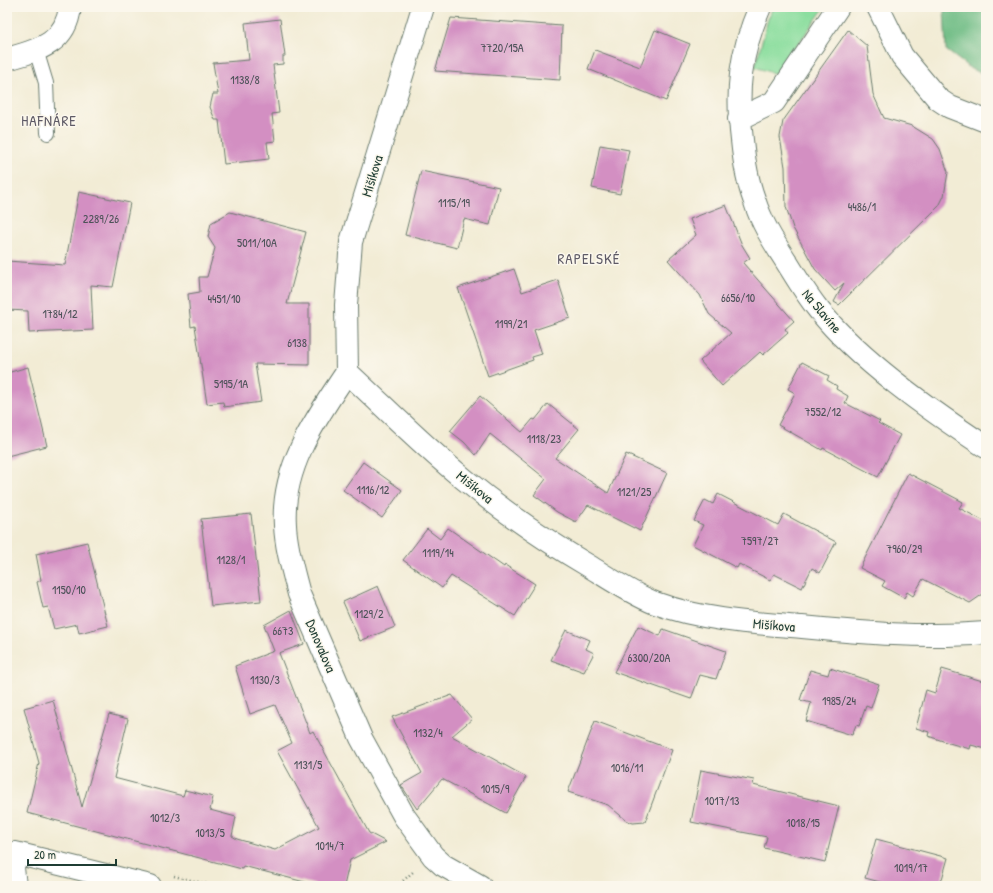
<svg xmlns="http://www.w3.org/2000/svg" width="993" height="893" viewBox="0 0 993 893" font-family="'Patrick Hand',sans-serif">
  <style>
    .green { fill: #8cde9f; stroke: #568e6a }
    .forest { fill: #71bd86; stroke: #487d5d }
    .building { fill: #d38fc2 }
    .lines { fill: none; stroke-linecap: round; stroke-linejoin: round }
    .service-casing { stroke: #697a6c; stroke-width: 16 }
    .minor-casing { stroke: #697a6c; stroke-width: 24 }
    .path { stroke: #697a6c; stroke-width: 2.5; stroke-dasharray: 1 3; stroke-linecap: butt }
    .service { stroke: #fff; stroke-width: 14 }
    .minor { stroke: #fff; stroke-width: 22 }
    .labels { text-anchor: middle; stroke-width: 3; stroke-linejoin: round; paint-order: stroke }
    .number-label { font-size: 12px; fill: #4c5258 }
    .street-label { font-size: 14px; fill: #1f3d34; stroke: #fbf7ec }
    .neighbourhood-label { font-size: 15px; letter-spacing: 1px; fill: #5e5a66; stroke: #fbf7ec }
  </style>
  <rect width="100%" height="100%" fill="#fbf7ec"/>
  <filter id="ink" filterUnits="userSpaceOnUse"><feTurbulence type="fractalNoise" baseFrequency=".025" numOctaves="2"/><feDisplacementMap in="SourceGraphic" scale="8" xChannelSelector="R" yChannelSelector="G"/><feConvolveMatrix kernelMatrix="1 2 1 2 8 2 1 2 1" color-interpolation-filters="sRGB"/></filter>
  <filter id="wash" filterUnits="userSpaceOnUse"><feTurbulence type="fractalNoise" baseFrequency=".012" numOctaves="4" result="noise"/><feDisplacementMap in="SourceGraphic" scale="16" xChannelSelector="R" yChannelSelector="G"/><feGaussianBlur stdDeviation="0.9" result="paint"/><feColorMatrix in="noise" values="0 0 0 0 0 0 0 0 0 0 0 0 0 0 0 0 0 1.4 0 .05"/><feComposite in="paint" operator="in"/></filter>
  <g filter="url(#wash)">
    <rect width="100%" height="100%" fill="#f2ecd5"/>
    <path class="green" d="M 773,7 L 825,7 L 776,74 L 755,67 L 768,19 Z"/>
    <path class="forest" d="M 946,7 L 986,7 L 986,75 L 971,69 L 946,50 L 944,9 Z"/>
    <g id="blocks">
      <path class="building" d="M 451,18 L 562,26 L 560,80 L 435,71 Z
        M 280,19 L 285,56 L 283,56 L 283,64 L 273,65 L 279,113 L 272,114 L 275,141 L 267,142 L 269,159 L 224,164 L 219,120 L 215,120 L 210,107 L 213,94 L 218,94 L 213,63 L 249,60 L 245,23 Z
        M 655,30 L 690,44 L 666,101 L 588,69 L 595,50 L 640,67 Z
        M 848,30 L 867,46 L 873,94 L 884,118 L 912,126 L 933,139 L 940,149 L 948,172 L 944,196 L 939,206 L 839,305 L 834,302 L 844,283 L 835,291 L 815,269 L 793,228 L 786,207 L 785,167 L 780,137 L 783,121 Z
        M 600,145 L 629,150 L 620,194 L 592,188 Z
        M 421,171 L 499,187 L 490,225 L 464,219 L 457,248 L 405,235 Z
        M 79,192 L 130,203 L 113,287 L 91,285 L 93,330 L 29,333 L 28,311 L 7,310 L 7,261 L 65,265 Z
        M 726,205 L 742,245 L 750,258 L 743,263 L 794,321 L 785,329 L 788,333 L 763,355 L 760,352 L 722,386 L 700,361 L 731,333 L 709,314 L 700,295 L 668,260 L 696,235 L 690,219 Z
        M 230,212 L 306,232 L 287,304 L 309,304 L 309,365 L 255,364 L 261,402 L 224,407 L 223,402 L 207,404 L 195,326 L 191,327 L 188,294 L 200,292 L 199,277 L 207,277 L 215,248 L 208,237 L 211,223 Z
        M 514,269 L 522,292 L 558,280 L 570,318 L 534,330 L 542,354 L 532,357 L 533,360 L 488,376 L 458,288 Z
        M 802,362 L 829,376 L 827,380 L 837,386 L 836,389 L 848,396 L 845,403 L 880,421 L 878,423 L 900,435 L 878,477 L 823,448 L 822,450 L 778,425 L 795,393 L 788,389 Z
        M 28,367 L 47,446 L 7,456 L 7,373 Z
        M 480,396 L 522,432 L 533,419 L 535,420 L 548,404 L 579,429 L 555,458 L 608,493 L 626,454 L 667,473 L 640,531 L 588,505 L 576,522 L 557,512 L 534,495 L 546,479 L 490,434 L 476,455 L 464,442 L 450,431 Z
        M 363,462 L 402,490 L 382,518 L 343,490 Z
        M 908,473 L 963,502 L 959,508 L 986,522 L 986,592 L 970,603 L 923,579 L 913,596 L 907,592 L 904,598 L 882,586 L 885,581 L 860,568 Z
        M 718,494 L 778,525 L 784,514 L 836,542 L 820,573 L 812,568 L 802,588 L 774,574 L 770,580 L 739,564 L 737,568 L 693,545 L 703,525 L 694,521 L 705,500 L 713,504 Z
        M 251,514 L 261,601 L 211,606 L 201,519 Z
        M 448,528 L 504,567 L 505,565 L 535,584 L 515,616 L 451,576 L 442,588 L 403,560 L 427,529 L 440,539 Z
        M 87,542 L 108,626 L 79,633 L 77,624 L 54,629 L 48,607 L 43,608 L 37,582 L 41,580 L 36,554 Z
        M 378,586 L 395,627 L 360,641 L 343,602 Z
        M 291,610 L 304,644 L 279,653 L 310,733 L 313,731 L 369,833 L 386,842 L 350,860 L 344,886 L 320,886 L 243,866 L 242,869 L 27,813 L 39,763 L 24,708 L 53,700 L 82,807 L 109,714 L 128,719 L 114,778 L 183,796 L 185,790 L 213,797 L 210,810 L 236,817 L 232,836 L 237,839 L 275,850 L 319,827 L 277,751 L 292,743 L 275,705 L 250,714 L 235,666 L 274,651 L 264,625 Z
        M 638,626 L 660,636 L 663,629 L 726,651 L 716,679 L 700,675 L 691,699 L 614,672 Z
        M 566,630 L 590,640 L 586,649 L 594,653 L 584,672 L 551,660 Z
        M 830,668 L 879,684 L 871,708 L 866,706 L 859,726 L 856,725 L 852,735 L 806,721 L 811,703 L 800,700 L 810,670 L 828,675 Z
        M 942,669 L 986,682 L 986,749 L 971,745 L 970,749 L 949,743 L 928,736 L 929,732 L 916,728 L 926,690 L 935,693 Z
        M 452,695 L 472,719 L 452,736 L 526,777 L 506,813 L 442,779 L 417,809 L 401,785 L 422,773 L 392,717 Z
        M 595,721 L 672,750 L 645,822 L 633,823 L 626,820 L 608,805 L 568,792 Z
        M 701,770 L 754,780 L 753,785 L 839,806 L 825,862 L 764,848 L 767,837 L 691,822 Z
        M 876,839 L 948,858 L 940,886 L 895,886 L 865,878 Z"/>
    </g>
  </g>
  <g filter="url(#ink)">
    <use href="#blocks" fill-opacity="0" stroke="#697a6c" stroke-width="1"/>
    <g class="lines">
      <g class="service-casing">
        <path id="service" d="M 36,50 L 46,83 L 48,133"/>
      </g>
      <g class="minor-casing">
        <path id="minor" d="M 423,7 L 351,242 L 346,305 L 347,372 C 386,408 423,446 464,479 C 504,512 545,540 589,566 C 610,579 632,594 655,603 C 702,620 753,623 802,627 C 862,633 925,638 986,633
          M 760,7 C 740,53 736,90 742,140 C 744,160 747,180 754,199 C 761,222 773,241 786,261 C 796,277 806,294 818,309 C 858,360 931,411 986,447
          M 878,7 L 902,56 L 938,99 L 950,107 L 986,121
          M 7,59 C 38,50 66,44 70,7
          M 739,119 L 774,102 L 838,7
          M 347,372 C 317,417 281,467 285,525 C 286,548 293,571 299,594 L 361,738 L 404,816 L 433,856 L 443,865 L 480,886
          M 15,886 L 13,868 L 15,853 L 150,886"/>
      </g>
      <path class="path" d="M 174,876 L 215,886
        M 397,886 L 413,872"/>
      <use href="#service" class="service"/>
      <use href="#minor" class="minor"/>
    </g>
  </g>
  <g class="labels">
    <g class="number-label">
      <text x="502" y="52">7720/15A</text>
      <text x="245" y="84">1138/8</text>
      <text x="454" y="207">1115/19</text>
      <text x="862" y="211">4486/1</text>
      <text x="101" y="223">2289/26</text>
      <text x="257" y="247">5011/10A</text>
      <text x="738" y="302">6656/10</text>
      <text x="224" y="303">4451/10</text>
      <text x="60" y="318">1784/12</text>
      <text x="511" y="328">1199/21</text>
      <text x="297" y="347">6138</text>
      <text x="231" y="388">5195/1A</text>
      <text x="823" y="416">7552/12</text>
      <text x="544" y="443">1118/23</text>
      <text x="373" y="494">1116/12</text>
      <text x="634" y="496">1121/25</text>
      <text x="760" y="545">7597/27</text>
      <text x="904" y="553">7960/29</text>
      <text x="438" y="557">1119/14</text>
      <text x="231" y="564">1128/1</text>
      <text x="69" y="594">1150/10</text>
      <text x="369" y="618">1129/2</text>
      <text x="283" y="635">6673</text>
      <text x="649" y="662">6300/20A</text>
      <text x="265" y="684">1130/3</text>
      <text x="839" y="705">1985/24</text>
      <text x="428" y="737">1132/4</text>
      <text x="308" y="769">1131/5</text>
      <text x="627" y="772">1016/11</text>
      <text x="495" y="793">1015/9</text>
      <text x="722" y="805">1017/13</text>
      <text x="165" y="822">1012/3</text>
      <text x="803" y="827">1018/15</text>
      <text x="210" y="837">1013/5</text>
      <text x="330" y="850">1014/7</text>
      <text x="911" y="872">1019/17</text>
    </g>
    <g class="street-label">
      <text transform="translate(372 176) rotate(-73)" y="5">Mišíkova</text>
      <text transform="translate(822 311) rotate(50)" y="5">Na Slavíne</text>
      <text transform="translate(475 487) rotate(39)" y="5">Mišíkova</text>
      <text transform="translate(774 625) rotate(5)" y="5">Mišíkova</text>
      <text transform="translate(321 646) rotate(67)" y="5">Donovalova</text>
    </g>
    <g class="neighbourhood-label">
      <text x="49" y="126">HAFNÁRE</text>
      <text x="589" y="264">RAPELSKÉ</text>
    </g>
  </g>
  <rect width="993" height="893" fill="none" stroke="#fbf7ec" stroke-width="24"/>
  <path d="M28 859v6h88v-6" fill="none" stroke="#1f3d34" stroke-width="2"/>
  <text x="34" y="859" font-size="12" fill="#1f3d34" stroke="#fbf7ec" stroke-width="3" paint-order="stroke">20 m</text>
</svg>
